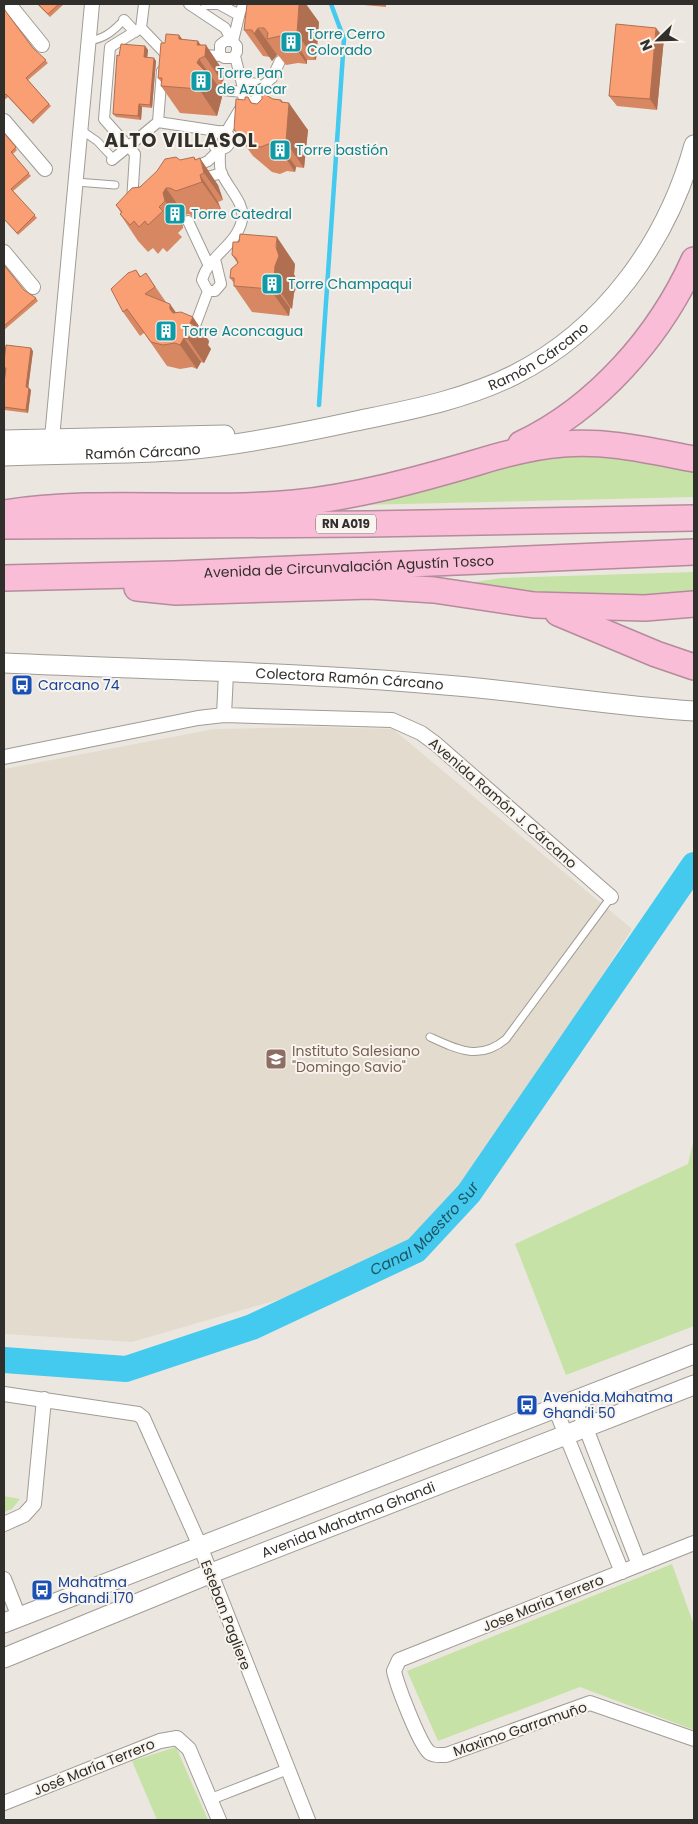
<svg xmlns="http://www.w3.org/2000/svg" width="698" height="1824" viewBox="0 0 698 1824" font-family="Poppins,sans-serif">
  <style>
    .built { fill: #e3dbce }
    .green { fill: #c7e2a6 }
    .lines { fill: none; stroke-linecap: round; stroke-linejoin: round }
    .stream { stroke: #44caee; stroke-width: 4.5 }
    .river { stroke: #44caee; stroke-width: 26 }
    .service-casing { stroke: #a09c95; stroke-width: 9 }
    .pedestrian-casing { stroke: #a09c95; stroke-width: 12 }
    .minor-casing { stroke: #a09c95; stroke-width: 16 }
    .secondary-casing { stroke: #a09c95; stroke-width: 21 }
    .motorway-casing { stroke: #b48b9b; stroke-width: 28 }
    .service { stroke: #fff; stroke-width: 7 }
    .pedestrian { stroke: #fff; stroke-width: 10 }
    .minor { stroke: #fff; stroke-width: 14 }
    .secondary { stroke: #fff; stroke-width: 19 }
    .motorway { stroke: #fabdd7; stroke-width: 25 }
    .wall { fill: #d78863 }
    .shaded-wall { fill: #af6f50 }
    .building { fill: #fa9e73; stroke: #af6f50 }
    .labels { text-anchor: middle; stroke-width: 4; stroke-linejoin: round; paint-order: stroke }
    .shield { fill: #f9f4ed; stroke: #6d6a66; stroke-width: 1 }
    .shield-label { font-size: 12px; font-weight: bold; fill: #312f2c }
    .culture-label { font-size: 14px; fill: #0d838f; stroke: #f9f4ed; text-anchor: start }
    .street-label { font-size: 14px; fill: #312f2c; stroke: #f9f4ed }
    .transit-label { font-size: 14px; fill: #164399; stroke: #f9f4ed; text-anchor: start }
    .education-label { font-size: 14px; fill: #785e54; stroke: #f9f4ed; text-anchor: start }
    .water-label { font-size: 15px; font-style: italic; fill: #1e5564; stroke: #f9f4ed }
    .district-label { font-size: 19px; font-weight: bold; letter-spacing: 1px; fill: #312f2c; stroke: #f9f4ed }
  </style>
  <rect width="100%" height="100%" fill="#ebe7e0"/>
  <path class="built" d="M 318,727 L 393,729 L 632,929 L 465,1188 L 413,1243 L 322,1287 L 132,1342 L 4,1334 L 4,769 L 214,729 Z"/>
  <path class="green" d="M 575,450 L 694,468 L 694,497 L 359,505 Z
    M 694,572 L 694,592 L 651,598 L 527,591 L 468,583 L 502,578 Z
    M 694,1138 L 694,1326 L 566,1375 L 515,1244 L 688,1164 Z
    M 4,1496 L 20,1499 L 12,1509 L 4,1512 Z
    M 672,1564 L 694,1625 L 694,1730 L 580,1687 L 438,1741 L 407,1671 Z
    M 176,1747 L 208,1820 L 157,1820 L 132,1761 Z"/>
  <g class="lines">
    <path class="stream" d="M 319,405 L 344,39 L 331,4"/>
    <path class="river" id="s1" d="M 4,1360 L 126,1369 L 252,1327 L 416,1250 L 469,1193 L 694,865"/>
    <g class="service-casing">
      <path id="service" d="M 88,41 C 103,39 111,33 121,23
        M 81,130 L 97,141 L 111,156
        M 76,182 L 115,185
        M 430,1037 C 458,1050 480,1061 506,1039 L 611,897"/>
    </g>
    <g class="pedestrian-casing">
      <path id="pedestrian" d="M 144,4 L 141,28 L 164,52
        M 189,4 L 225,28 L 232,41
        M 206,4 L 219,4 L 239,15
        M 124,20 L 135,32
        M 233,41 L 225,41 L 220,45 L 220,54 L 224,58 L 233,58 L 237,52 L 237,46 L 233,41 L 240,12 L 244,4
        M 200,55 L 222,56
        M 235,56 L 243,88 L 243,96 L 248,101 L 253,102 L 260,96 L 261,90 L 257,84 L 250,83 L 243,88
        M 260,88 L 272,78 L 280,61
        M 223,90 L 242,92
        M 158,122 L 217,131
        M212 140a9 9 0 1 1 18 0a9 9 0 1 1-18 0Z
        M 226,132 L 241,107
        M 112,160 L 158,122 L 162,71
        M 192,168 L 208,161 L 220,149 C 220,156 219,165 221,172 C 227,187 246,204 242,220 C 237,245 208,256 202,280 L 208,291 L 193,331
        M 200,179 L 222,173
        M 132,202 L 135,154 L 104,119 L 110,47 L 141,28
        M 188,221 L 209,266
        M 208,291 L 215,291 L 221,284 L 215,259
        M 211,1799 L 288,1769"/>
    </g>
    <g class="minor-casing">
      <path id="minor" d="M 12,8 L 42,45
        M 4,121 L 45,169
        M 4,252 L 33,287
        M 51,449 L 92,4
        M 224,715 L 226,673
        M 4,757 L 198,718 L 224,715 L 392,720 L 421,733 L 436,744 L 611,897
        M 4,1394 L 138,1414 L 143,1418 L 200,1546 L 308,1820
        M 575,1400 L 639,1565
        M 555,1408 L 622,1572
        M 4,1524 L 24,1515 L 34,1504 L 44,1399
        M 694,1543 L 399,1660 L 394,1671 C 397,1685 420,1746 430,1753 C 435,1756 440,1755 446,1755 L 590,1703 L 694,1739
        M 4,1579 L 19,1617
        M 4,1803 L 160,1741 L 177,1738 L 189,1749 L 219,1820"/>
    </g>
    <g class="secondary-casing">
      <g id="secondary">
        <path d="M 4,440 L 225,435"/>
        <path id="s2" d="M 4,456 C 64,453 125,455 185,450 C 241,445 301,433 356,421 C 409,410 464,400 514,375 C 605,329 667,242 694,145"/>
        <path id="s3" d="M 4,663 C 155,670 307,672 457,686 C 536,693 615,706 694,711"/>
        <path d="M 4,1623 L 694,1354"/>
        <path id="s4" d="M 4,1658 L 209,1574 L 694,1385"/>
      </g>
    </g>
    <g class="motorway-casing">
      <g id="motorway">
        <path d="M 521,444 C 597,408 660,336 694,260"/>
        <path d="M 4,513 C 100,498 198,512 294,503 C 355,497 417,480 475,463 C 504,454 533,446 563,444 C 608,440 651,451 694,459"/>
        <path d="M 4,526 L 368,524 L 694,518"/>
        <path id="s5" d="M 4,578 L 174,574 L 694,552"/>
        <path d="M 137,588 L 176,592 L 370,586 L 434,590 L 534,605 L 645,608 L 694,604"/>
        <path d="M 558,613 L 656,654 L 694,667"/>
      </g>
    </g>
    <use href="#service" class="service"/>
    <use href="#pedestrian" class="pedestrian"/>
    <use href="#minor" class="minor"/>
    <use href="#secondary" class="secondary"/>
    <use href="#motorway" class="motorway"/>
  </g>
  <path class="wall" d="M 37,4 L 64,4 L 50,17 Z
    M 363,4 L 386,4 L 386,7 L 364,5 Z
    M 4,9 L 33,48 L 48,63 L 28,80 L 51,106 L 33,124 L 8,97 L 4,100 Z
    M 319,22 L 316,60 L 307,60 L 307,64 L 298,63 L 286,65 L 278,55 L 277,55 L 272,61 L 270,57 L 263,56 L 244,30 Z
    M 179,35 L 182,39 L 201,45 L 224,72 L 223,83 L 218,86 L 217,89 L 222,97 L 217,116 L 180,113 L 161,86 L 162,83 L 158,78 L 165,43 Z
    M 664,38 L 657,110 L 617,106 L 609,96 Z
    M 145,46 L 148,50 L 147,57 L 156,61 L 152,108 L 142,107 L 141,120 L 116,117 L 113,114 L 119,56 Z
    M 248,97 L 252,103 L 257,104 L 273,99 L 281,100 L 308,130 L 304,168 L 296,167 L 295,172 L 287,171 L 280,174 L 272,172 L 253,156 L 234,130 L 245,100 Z
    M 4,133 L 17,150 L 13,154 L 31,176 L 13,191 L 37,218 L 18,235 L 4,219 Z
    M 180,160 L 196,160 L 218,185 L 223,200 L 218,202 L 221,209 L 194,218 L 189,214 L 185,215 L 181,220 L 183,228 L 178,233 L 182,237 L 167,252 L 163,248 L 158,254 L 153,248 L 148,252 L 138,241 L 120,214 L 121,213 L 116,205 L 140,187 Z
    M 232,255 L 295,264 L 294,274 L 298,283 L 294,293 L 292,309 L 290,308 L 289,316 L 252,312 L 234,286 L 234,283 L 230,278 L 238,264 Z
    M 4,265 L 24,290 L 36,298 L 38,301 L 4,330 Z
    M 136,270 L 141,277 L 146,273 L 166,303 L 176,313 L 209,341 L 208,345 L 211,349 L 204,363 L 201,362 L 197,369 L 192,367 L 180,369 L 167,366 L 144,333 L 140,336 L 123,312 Z
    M 33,351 L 28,387 L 31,390 L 28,413 L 4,410 L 4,383 L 5,371 L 4,369 L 4,361 Z"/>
  <path class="shaded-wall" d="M 299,4 L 306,4 L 319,22 L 316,60 L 297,34 Z
    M 258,28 L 277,55 L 272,61 L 254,34 Z
    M 656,28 L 664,38 L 657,110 L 650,99 Z
    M 289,33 L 307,60 L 307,64 L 288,37 Z
    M 179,35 L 198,61 L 199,59 L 218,86 L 217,89 L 222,97 L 217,116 L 199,89 L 179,39 Z
    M 198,41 L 205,51 L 206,45 L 224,72 L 223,83 L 197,45 Z
    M 145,46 L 148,50 L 147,60 L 144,57 Z
    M 154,58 L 156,61 L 152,108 L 150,105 Z
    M 281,100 L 288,110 L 289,103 L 308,130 L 304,168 L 286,142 Z
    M 139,104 L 142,107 L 141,120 L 138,116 Z
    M 277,141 L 296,167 L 295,172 L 277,145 Z
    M 194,157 L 204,171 L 200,158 L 218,185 L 223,200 L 195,160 Z
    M 200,175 L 218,202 L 221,209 L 202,182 Z
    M 166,188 L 185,215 L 181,220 L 183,228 L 165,201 L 163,193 Z
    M 277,237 L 295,264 L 294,274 L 298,283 L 294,293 L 292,309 L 274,282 Z
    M 146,273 L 170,308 L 170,304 L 187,328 L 186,333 Z
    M 271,282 L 290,308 L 289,316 L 270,289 Z
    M 193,317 L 209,341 L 208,345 L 211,349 L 204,363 L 188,339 L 190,323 Z
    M 184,338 L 201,362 L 197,369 L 180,345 Z
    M 31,348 L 33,351 L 28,390 L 26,387 Z
    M 29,388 L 31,390 L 28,413 L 26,410 Z"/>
  <path class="building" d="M 38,4 L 59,4 L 48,14 Z
    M 247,4 L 299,4 L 297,34 L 289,33 L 288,37 L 280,36 L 267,39 L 268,33 L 264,28 L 258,28 L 254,34 L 252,30 L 244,30 Z
    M 4,9 L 33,48 L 46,60 L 26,78 L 49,104 L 31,121 L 6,94 L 4,96 Z
    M 616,24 L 656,28 L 650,99 L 609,96 Z
    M 166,34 L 179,35 L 179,39 L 198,41 L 197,45 L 206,45 L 205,56 L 199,59 L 197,63 L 204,70 L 199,89 L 161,86 L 162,78 L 158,78 L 161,43 L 165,43 Z
    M 121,44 L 145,46 L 144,57 L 154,58 L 150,105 L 139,104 L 138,116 L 113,114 L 117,55 L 119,56 Z
    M 264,94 L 273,99 L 281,100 L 281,102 L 289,103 L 286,142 L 277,141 L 277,145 L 268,144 L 261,147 L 253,145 L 234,130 L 236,99 L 245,100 L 245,97 L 248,97 L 251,103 L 257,104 L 262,99 L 262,95 Z
    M 4,133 L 16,147 L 11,152 L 29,173 L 11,189 L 35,215 L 17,233 L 4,219 L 4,213 L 5,212 L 4,211 Z
    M 176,157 L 180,160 L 194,157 L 195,160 L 200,158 L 204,173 L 200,175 L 202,182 L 176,191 L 170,188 L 166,188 L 163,193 L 165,201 L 159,207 L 163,211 L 148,225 L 145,221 L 139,227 L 134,221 L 130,225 L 120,214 L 122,212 L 116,205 L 132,188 L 140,187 L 157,171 L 165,159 Z
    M 240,234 L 277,237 L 276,247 L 279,256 L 275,266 L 274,282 L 271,282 L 270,289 L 234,286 L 234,278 L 230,278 L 231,269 L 238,263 L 236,258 L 232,255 L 233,242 L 239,242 Z
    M 4,265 L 24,290 L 36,298 L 4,326 Z
    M 136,270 L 140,277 L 146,273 L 155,287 L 145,294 L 170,304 L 170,309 L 173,313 L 181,312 L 193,317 L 190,323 L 194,325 L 188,339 L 184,338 L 180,345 L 175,343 L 163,345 L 151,342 L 127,309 L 123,312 L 111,289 L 128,273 Z
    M 6,345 L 31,348 L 26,387 L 29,388 L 26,410 L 4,407 L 4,383 L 6,368 L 4,368 L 4,361 Z"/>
  <defs>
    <g id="building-square" transform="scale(1.125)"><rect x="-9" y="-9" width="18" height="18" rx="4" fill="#0f9aa8" stroke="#f9f4ed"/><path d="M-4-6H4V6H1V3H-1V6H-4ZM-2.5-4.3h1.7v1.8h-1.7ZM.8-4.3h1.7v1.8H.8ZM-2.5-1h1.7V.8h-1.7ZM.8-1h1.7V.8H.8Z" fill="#fff"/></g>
    <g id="bus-square" transform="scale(1.125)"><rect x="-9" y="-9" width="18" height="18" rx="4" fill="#1a4fb4" stroke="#f9f4ed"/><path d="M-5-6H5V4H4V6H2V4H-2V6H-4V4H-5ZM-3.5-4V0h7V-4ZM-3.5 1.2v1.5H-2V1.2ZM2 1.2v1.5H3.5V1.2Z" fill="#fff"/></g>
    <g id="university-square" transform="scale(1.125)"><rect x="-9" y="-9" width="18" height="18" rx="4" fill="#8d6e63" stroke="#f9f4ed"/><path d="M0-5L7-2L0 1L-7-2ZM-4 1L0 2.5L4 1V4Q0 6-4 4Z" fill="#fff"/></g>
  </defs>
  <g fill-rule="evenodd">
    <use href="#building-square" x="291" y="42"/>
    <use href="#building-square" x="201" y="81"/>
    <use href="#building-square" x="280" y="150"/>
    <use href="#building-square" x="175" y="214"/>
    <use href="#building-square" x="272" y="284"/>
    <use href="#building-square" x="166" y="331"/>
    <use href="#bus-square" x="22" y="685"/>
    <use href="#university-square" x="276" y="1059"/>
    <use href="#bus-square" x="527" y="1405"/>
    <use href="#bus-square" x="42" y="1590"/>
  </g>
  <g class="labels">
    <rect class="shield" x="316" y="514.5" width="60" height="19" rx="4"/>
    <g class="shield-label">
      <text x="346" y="528">RN A019</text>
    </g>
    <g class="culture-label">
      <text x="307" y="39">Torre Cerro<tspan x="307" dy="16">Colorado</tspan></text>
      <text x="217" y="78">Torre Pan<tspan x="217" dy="16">de Azúcar</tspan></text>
      <text x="296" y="155">Torre bastión</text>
      <text x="191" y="219">Torre Catedral</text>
      <text x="288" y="289">Torre Champaqui</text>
      <text x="182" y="336">Torre Aconcagua</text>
    </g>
    <g class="street-label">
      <text dy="5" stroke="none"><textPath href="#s2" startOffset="550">Ramón Cárcano</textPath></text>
      <text dy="5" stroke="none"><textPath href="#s2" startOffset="139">Ramón Cárcano</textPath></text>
      <text dy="5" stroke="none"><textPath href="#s5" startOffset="345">Avenida de Circunvalación Agustín Tosco</textPath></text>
      <text dy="5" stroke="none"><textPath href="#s3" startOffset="346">Colectora Ramón Cárcano</textPath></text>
      <text transform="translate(503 803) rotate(41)" y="5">Avenida Ramón J. Cárcano</text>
      <text dy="5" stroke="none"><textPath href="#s4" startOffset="371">Avenida Mahatma Ghandi</textPath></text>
      <text transform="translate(543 1603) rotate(-22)" y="5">Jose Maria Terrero</text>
      <text transform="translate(226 1615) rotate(69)" y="5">Esteban Pagliere</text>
      <text transform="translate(520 1729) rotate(-19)" y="5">Maximo Garramuño</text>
      <text transform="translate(94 1767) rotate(-22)" y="5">José María Terrero</text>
    </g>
    <g class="transit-label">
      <text x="38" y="690">Carcano 74</text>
      <text x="543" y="1402">Avenida Mahatma<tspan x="543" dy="16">Ghandi 50</tspan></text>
      <text x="58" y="1587">Mahatma<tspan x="58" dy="16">Ghandi 170</tspan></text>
    </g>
    <g class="education-label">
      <text x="292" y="1056">Instituto Salesiano<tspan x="292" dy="16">"Domingo Savio"</tspan></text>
    </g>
    <g class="water-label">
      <text dy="5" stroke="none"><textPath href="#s1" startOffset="456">Canal Maestro Sur</textPath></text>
    </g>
    <g class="district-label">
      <text x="181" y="147">ALTO VILLASOL</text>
    </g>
  </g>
  <rect width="698" height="1824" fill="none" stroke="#312f2c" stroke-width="10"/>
  <g transform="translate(658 40) rotate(247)" stroke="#f9f4ed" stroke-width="4" paint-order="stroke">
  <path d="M0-4L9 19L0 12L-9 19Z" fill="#312f2c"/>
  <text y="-8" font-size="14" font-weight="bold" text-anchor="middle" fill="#312f2c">N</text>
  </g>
</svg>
